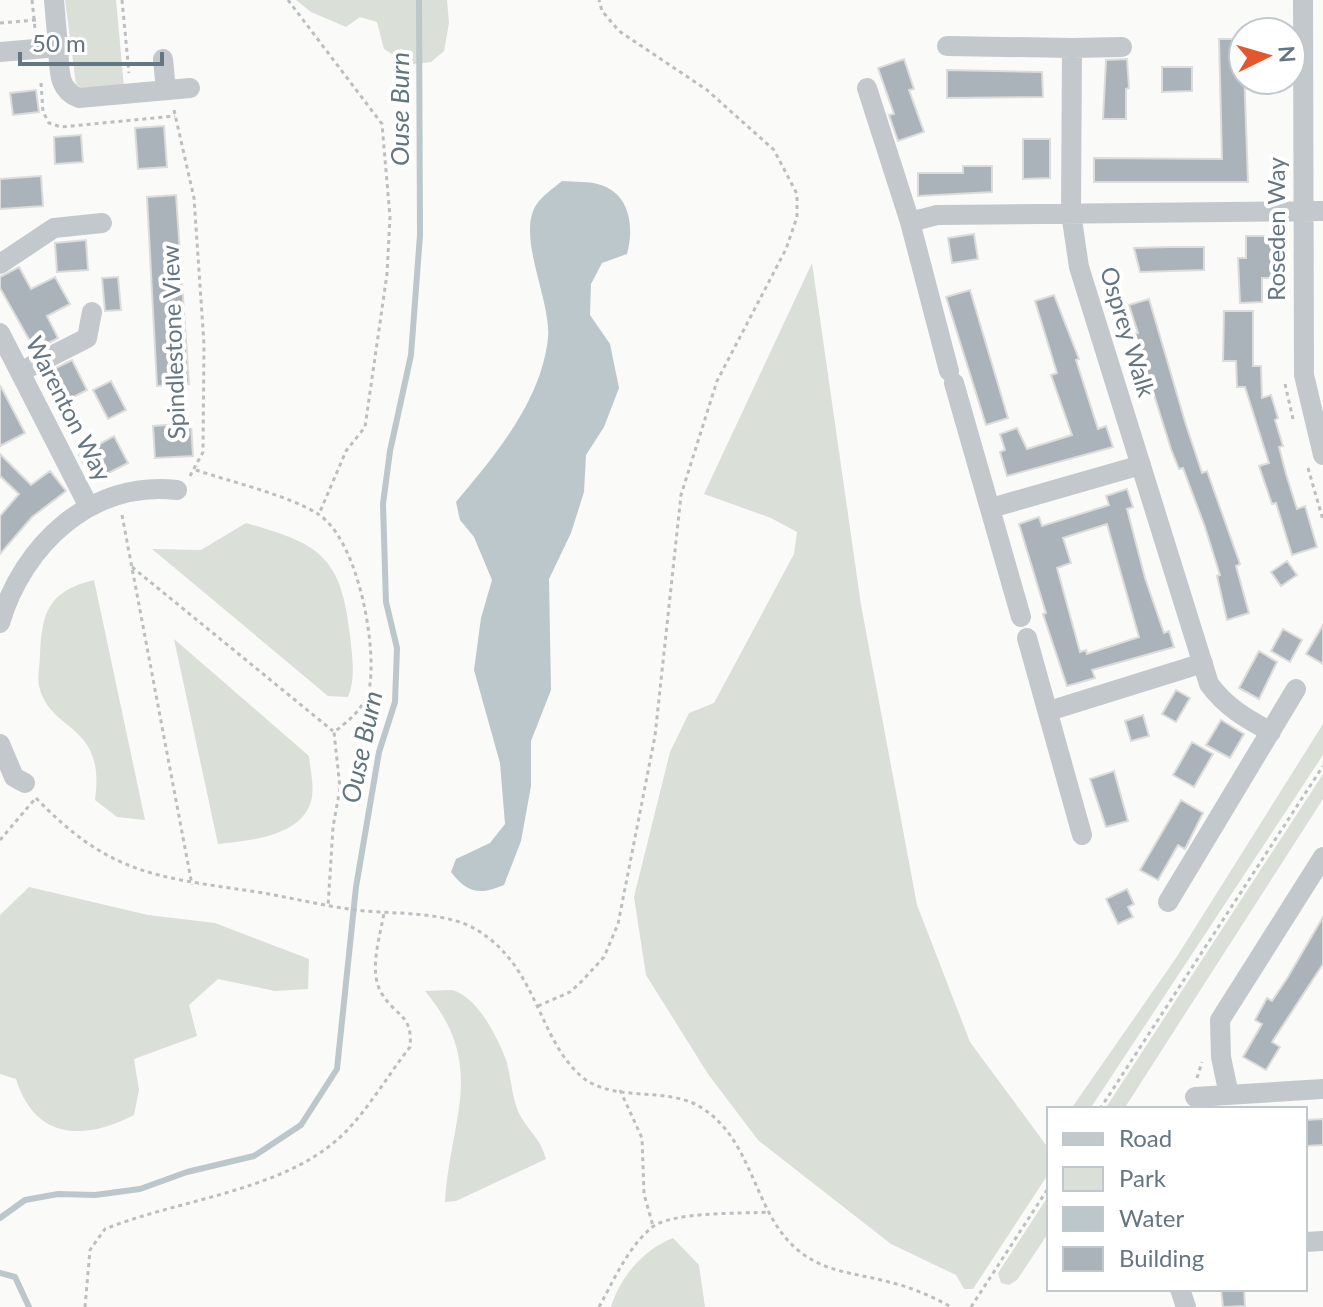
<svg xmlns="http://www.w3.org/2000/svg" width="1323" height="1307" viewBox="0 0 1323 1307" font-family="Lato,sans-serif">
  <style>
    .green { fill: #dadfd7 }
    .water { fill: #bbc7cb }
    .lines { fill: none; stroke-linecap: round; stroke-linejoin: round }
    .stream { stroke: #bbc7cb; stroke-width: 6 }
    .building { fill: #aab3b9; stroke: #dcdcda; stroke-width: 2; fill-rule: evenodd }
    .path { stroke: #bbbfc2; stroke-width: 3; stroke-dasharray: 4 4; stroke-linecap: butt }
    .minor { stroke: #c3c8cc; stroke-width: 20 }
    .labels { text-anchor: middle; stroke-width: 8; stroke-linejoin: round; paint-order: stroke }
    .street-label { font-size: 24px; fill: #657683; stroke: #fff }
    .water-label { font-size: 26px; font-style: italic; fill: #60757c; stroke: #fff }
  </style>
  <rect width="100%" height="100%" fill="#fafaf8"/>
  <path class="green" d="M 65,0 L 116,0 L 124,87 L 84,90 L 76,84 Z
    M 296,0 L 447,0 L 449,23 L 444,51 L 431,62 L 409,65 L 384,49 L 377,22 L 360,17 L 346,27 L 311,12 Z
    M 812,263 L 861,605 L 917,905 L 970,1042 L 1046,1145 L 1049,1141 L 1049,1173 L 973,1289 L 964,1289 L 956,1275 L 891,1244 L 758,1140 L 708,1074 L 646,975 L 634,897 L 670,752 L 689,713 L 714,703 L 794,554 L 797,532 L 771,518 L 704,494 Z
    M 246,523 C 320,544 341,556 350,635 C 352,656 356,678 348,697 L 328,696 L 152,549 L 201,550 Z
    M 94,580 L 145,820 L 117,817 L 95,800 C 106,721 50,734 39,686 C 37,677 40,664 40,655 C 42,611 49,591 94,580 Z
    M 174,639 L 309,756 C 310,769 315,788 311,801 C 302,836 249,841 218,844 Z
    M 1323,724 L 1323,755 L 1090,1109 L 1071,1109 L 1176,958 Z
    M 1323,774 L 1323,799 L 1124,1109 L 1105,1109 Z
    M 29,887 L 148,915 L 215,923 L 309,959 L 308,989 L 275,991 L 218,979 L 189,1005 L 197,1036 L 134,1059 L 139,1090 L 134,1115 C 84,1141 35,1140 16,1079 L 0,1074 L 0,915 Z
    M 452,990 C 477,996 499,1039 507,1063 C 511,1078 512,1097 518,1111 C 527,1131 540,1136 546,1159 L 456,1201 L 445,1202 C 450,1118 488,1066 425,991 Z
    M 1049,1195 L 1049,1232 L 1017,1280 L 1009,1285 L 1001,1283 L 998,1273 Z
    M 673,1238 L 699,1265 L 705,1307 L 611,1307 C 620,1277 644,1249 673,1238 Z"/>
  <path class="water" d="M 562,181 C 574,182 590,181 601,185 C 631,195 634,228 627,254 L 602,263 L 591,284 L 590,315 L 610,344 L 619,388 L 604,427 L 586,455 L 584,492 L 571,533 L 549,579 L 551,690 L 531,741 L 531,786 L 521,841 L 504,885 C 480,895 468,894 451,872 L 456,859 L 490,843 L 505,824 L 500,763 L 474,670 L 481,618 L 492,580 L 474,537 L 460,520 L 456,502 C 495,455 541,402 548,338 C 552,300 513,231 539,201 C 546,193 555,187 562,181 Z"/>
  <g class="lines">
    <path class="stream" d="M 0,1218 L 25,1200 L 58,1194 L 95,1195 L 140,1189 L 187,1172 L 254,1156 L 301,1125 L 337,1069 L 356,887 L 379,752 L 395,702 L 397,648 L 386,602 L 383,504 L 390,451 L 411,355 L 420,235 L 419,0
      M 0,1273 L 15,1277 L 29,1307"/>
  </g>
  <path class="building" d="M 1219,39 L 1243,39 L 1248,182 L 1094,182 L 1094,158 L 1222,159 Z
    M 904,59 L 914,89 L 909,90 L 924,132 L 898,141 L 889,115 L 894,114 L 878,68 Z
    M 1127,59 L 1129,88 L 1126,89 L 1126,119 L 1103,119 L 1106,60 Z
    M 1162,67 L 1192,67 L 1192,91 L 1162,92 Z
    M 947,70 L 1042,72 L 1043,97 L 947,98 Z
    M 36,90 L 39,112 L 13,115 L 10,93 Z
    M 164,126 L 167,167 L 138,169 L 135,128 Z
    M 81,135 L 83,162 L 55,164 L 54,137 Z
    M 1023,139 L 1050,139 L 1050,178 L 1023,179 Z
    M 963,166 L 992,166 L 992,192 L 918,196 L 918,173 L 963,173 Z
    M 41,176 L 43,206 L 0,209 L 0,179 Z
    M 176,195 L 189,384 L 157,386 L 147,197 Z
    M 974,234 L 978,259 L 952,263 L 948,238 Z
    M 1246,236 L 1273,236 L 1274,278 L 1262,278 L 1262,302 L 1240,303 L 1238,258 L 1246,258 Z
    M 86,240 L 88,270 L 57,272 L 55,243 Z
    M 1169,247 L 1204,247 L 1204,270 L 1140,272 L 1134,248 Z
    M 19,267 L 31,289 L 55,277 L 70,304 L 47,316 L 58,338 L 35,350 L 0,288 L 0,277 Z
    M 118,277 L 121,310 L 105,311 L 102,278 Z
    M 970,290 L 1008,418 L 986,425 L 946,297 Z
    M 1054,295 L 1079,359 L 1076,360 L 1098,429 L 1106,426 L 1113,447 L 1007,476 L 1000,452 L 1005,450 L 1000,434 L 1017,428 L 1027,449 L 1072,435 L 1051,375 L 1057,373 L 1035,301 Z
    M 1149,299 L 1186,425 L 1202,473 L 1207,471 L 1240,564 L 1236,566 L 1249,613 L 1227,620 L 1217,576 L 1220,575 L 1205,527 L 1183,468 L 1179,469 L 1171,449 L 1135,334 L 1138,333 L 1129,305 Z
    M 1224,311 L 1253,311 L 1253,366 L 1261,366 L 1262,398 L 1271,395 L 1278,418 L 1275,420 L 1283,446 L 1279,447 L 1286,474 L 1297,509 L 1305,506 L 1317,547 L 1292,555 L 1276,503 L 1272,504 L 1259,466 L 1269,463 L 1245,387 L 1237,387 L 1236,361 L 1223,361 Z
    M 72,360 L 87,390 L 64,402 L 48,372 Z
    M 111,381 L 126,410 L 108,419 L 93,390 Z
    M 0,385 L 25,433 L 0,446 Z
    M 191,423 L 193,456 L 155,458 L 153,426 Z
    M 114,436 L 128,463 L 93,481 L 79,455 Z
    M 0,454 L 31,485 L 50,471 L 66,491 L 32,517 L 0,554 L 0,516 L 19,494 L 0,476 Z
    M 1127,489 L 1133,507 L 1127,509 L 1145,578 L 1164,633 L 1169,631 L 1174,647 L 1092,670 L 1095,678 L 1067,686 L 1043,614 L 1046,613 L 1019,524 L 1039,517 L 1042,526 L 1109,505 L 1106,496 ZM 1107,524 L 1139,637 L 1087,654 L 1086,650 L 1080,652 L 1057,568 L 1071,563 L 1063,538 Z
    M 1287,561 L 1297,575 L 1281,586 L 1271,572 Z
    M 1323,625 L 1323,664 L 1306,654 Z
    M 1283,629 L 1302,640 L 1290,662 L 1271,651 Z
    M 1259,651 L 1277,662 L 1259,699 L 1239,688 Z
    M 1176,690 L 1190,698 L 1176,722 L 1162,714 Z
    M 1143,715 L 1149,736 L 1131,741 L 1125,721 Z
    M 1221,720 L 1244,734 L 1230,758 L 1206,745 Z
    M 1192,742 L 1213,754 L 1194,787 L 1173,775 Z
    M 1114,771 L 1128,821 L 1106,827 L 1090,779 Z
    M 1181,800 L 1203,813 L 1185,849 L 1178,845 L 1158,880 L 1140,870 Z
    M 1127,889 L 1134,904 L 1128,907 L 1133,917 L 1118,924 L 1106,899 Z
    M 1323,917 L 1323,964 L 1272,1042 L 1280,1047 L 1266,1070 L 1243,1057 L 1262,1024 L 1255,1020 L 1267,998 L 1272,1001 L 1288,977 Z
    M 1323,1119 L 1323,1145 L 1305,1146 L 1305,1120 Z
    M 1221,1289 L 1244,1289 L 1245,1306 L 1223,1307 Z"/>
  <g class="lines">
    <path class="path" d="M 32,0 L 35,28
      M 122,0 L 129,73
      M 288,0 L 382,124 L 390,217 L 387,274 L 365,427 L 346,451 L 319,514
      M 0,23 L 36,20
      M 41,83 L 43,112 L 49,123 L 61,127 L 175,116
      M 174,110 L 194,198 L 204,344 L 203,452 L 190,476
      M 1285,384 L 1293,419
      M 1308,468 L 1323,520
      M 196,470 C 231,482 288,495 318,514 C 357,539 376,640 370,684 C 367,706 350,720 334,732 L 340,788 L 333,827 L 328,907
      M 122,515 L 192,885
      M 132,567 L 333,731
      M 36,798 C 108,873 154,877 251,891 C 290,897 326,907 365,911 C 399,914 448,912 477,930 C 538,967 537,1037 581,1076 C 613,1104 667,1085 702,1108 C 755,1142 753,1214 799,1251 C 826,1273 857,1273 889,1282 C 910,1287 932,1296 951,1307
      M 0,840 L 34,800
      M 538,1006 L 570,992 L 582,981 L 604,957 L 618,924 L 655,736 L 681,495 L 717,381 L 786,249 L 797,217 L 797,194 L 774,150 L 707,90 L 619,31 L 602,11 L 599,0
      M 1197,1078 L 1202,1062
      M 620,1090 L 642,1138 L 644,1194 L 653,1226
      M 1100,1109 L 1323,766
      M 85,1307 L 90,1250 L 105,1229 C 177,1200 280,1191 338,1139 C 366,1114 387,1076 410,1047 C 413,1014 396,1017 382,994 C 368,972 380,937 384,913
      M 599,1307 C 614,1280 627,1249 651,1228 C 671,1211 742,1214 769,1212
      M 971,1307 L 1049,1187"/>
    <path class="minor" d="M 54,0 L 58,47
      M 1303,0 L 1304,375 L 1323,455
      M 947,46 L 1072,48
      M 1122,47 L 1072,48 L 1071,213 L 1079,267 L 1209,684 C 1226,707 1245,718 1271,732
      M 0,52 L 58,47 C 60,67 56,89 79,98 L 190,88
      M 163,59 L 166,90
      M 867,88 L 910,222 L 949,371
      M 910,222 L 937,215 L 1323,211
      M 0,264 L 54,228 L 102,223
      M 0,333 L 89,507
      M 20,372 L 87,338 L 92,312
      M 954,383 L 1021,617
      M 991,508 L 1141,465
      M 0,623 C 23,545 91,480 177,490
      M 1027,638 L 1082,835
      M 1049,711 L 1203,663
      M 0,744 L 14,777 L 25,783
      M 1168,902 L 1296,689
      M 1229,1095 L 1221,1057 L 1220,1020 L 1323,857
      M 1195,1097 L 1323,1089
      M 1305,1242 L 1323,1241
      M 1180,1289 L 1186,1307"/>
  </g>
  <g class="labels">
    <g class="street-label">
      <text transform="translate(1277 229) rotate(-90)" y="8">Roseden Way</text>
      <text transform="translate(1127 332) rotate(73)" y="8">Osprey Walk</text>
      <text transform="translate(174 342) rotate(-92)" y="8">Spindlestone View</text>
      <text transform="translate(68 409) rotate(63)" y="8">Warenton Way</text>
    </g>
    <g class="water-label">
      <text transform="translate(400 109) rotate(-90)" y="9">Ouse Burn</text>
      <text transform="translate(362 747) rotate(-78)" y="9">Ouse Burn</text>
    </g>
  </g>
  <rect x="1047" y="1107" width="260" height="184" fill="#ffffff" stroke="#c1c8cd" stroke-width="2"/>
  <rect x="1063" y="1133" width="40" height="12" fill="#c3c8cc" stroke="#c1c8cd" stroke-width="2"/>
  <text x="1119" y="1147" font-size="24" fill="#657683">Road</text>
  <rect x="1063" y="1167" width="40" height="24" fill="#dadfd7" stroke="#c1c8cd" stroke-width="2"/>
  <text x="1119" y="1187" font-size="24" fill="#657683">Park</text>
  <rect x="1063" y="1207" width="40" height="24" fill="#bbc7cb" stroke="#c1c8cd" stroke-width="2"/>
  <text x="1119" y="1227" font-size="24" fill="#657683">Water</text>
  <rect x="1063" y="1247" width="40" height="24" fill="#aab3b9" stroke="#c1c8cd" stroke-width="2"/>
  <text x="1119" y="1267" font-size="24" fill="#657683">Building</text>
  <g transform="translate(1267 56) rotate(85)"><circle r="38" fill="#ffffff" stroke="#c1c8cd" stroke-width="2"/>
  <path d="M0-6L14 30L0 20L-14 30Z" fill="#e4572e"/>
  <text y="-12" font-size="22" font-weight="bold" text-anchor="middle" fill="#657683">N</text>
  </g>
  <path d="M20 52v12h142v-12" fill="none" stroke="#657683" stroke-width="4"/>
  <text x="32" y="52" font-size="24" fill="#657683" stroke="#ffffff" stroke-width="6" paint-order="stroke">50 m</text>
</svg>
